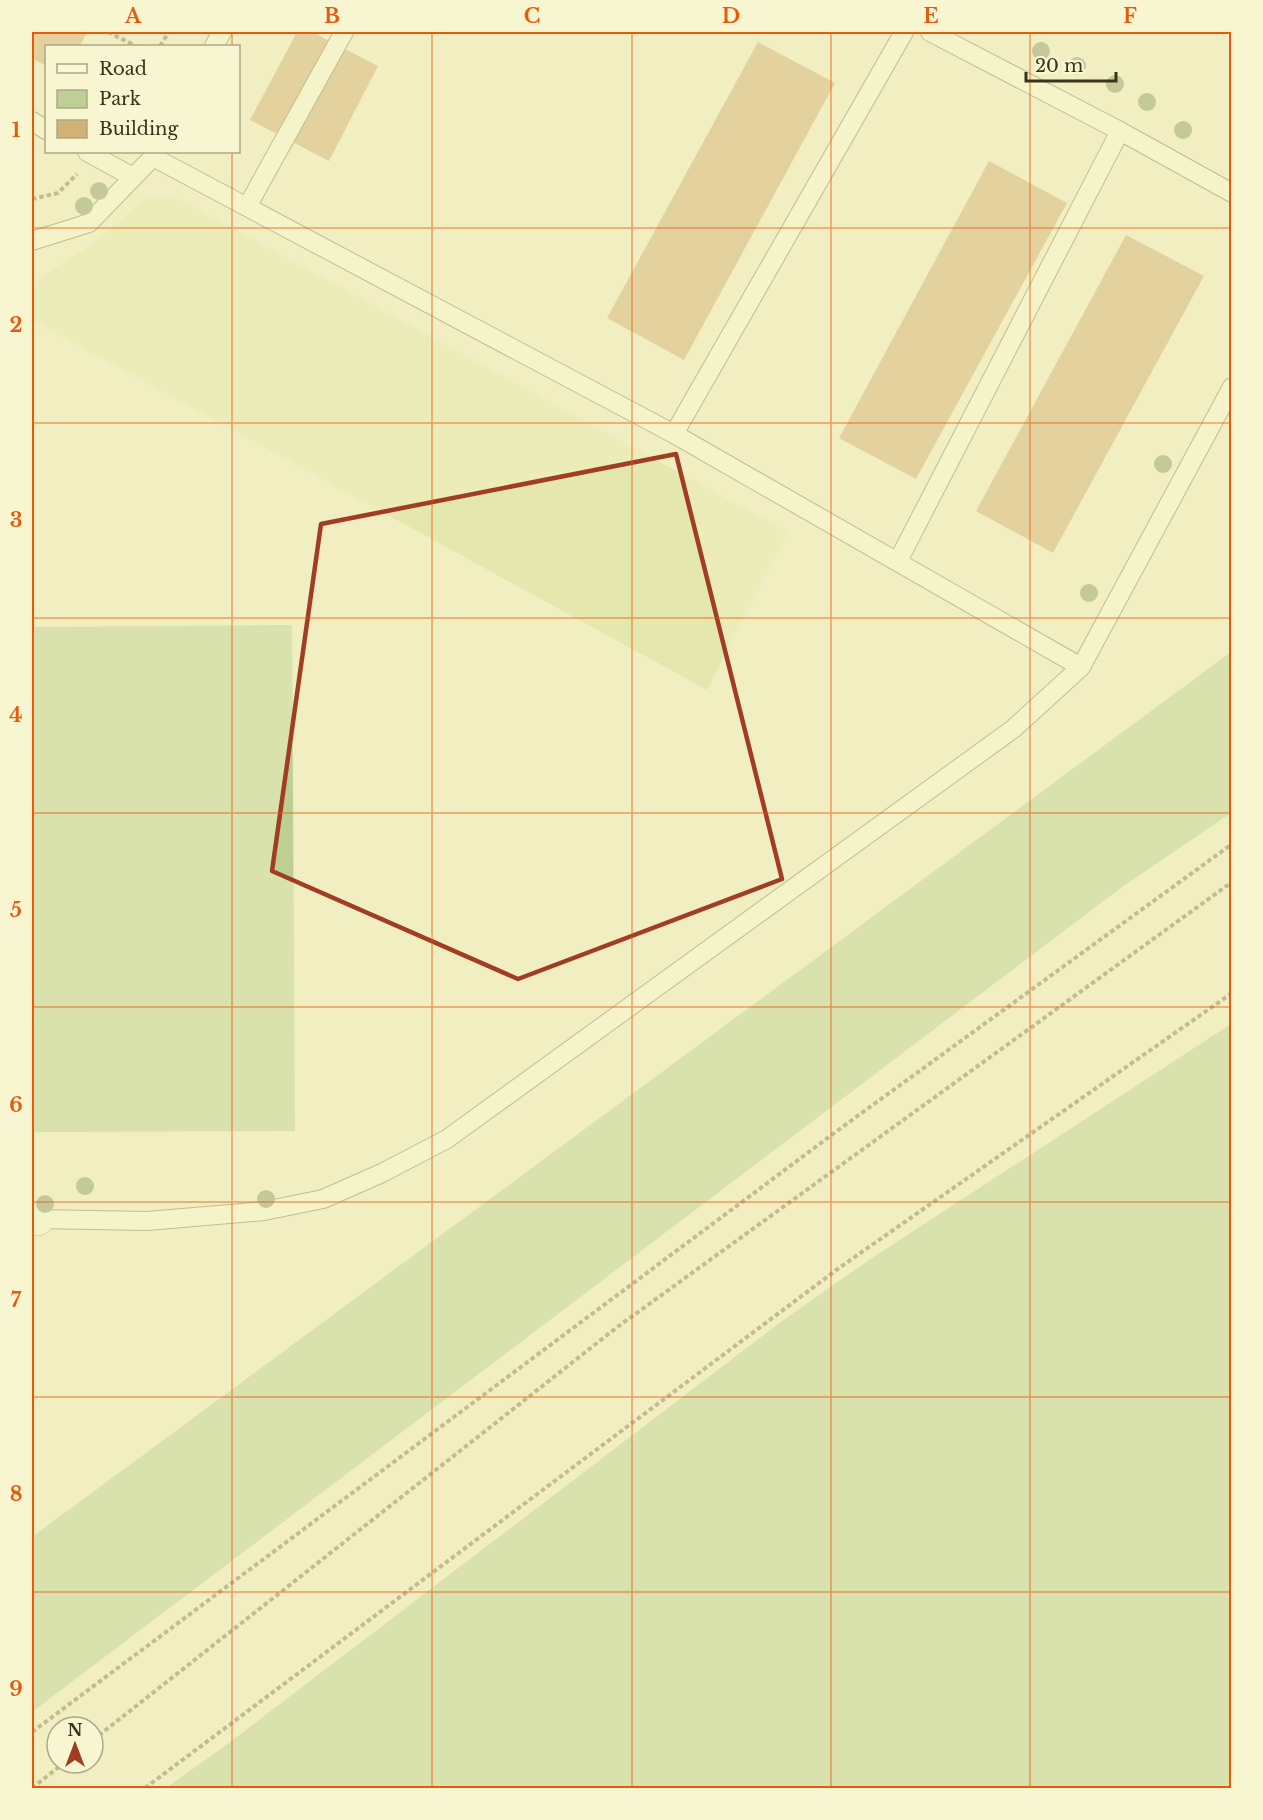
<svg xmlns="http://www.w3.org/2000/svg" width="1263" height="1820" viewBox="0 0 1263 1820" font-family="'Libre Baskerville',serif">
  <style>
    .farmland { fill: #e4e8ae }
    .green { fill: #bcd094 }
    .building { fill: #d3b074 }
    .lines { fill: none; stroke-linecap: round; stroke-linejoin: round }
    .lane-casing { stroke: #8c7f57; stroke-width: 20 }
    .street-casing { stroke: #8c7f57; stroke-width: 34 }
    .path { stroke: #8c7f57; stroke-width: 4; stroke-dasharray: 4.5 3; stroke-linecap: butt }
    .lane { stroke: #fbf8d5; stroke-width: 18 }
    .street { stroke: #fbf8d5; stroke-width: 33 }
    .tree { fill: #8f9c69 }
    .marked { fill: none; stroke: #a03d22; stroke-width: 4.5; stroke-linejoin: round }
    .grid { fill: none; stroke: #e8590c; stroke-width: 1.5; stroke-opacity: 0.55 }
    .neatline { fill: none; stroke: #e8590c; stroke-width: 2 }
    .grid-label { font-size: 20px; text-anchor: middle; font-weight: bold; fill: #e8590c }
  </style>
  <rect width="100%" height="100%" fill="#f1eec1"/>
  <path class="farmland" d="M 147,196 L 177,198 L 788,532 L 707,690 L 32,320 L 32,297 L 38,280 L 102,237 Z"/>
  <path class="green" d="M 292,625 L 295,1131 L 32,1132 L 32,627 Z
    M 1231,652 L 1231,813 L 1122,887 L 32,1712 L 32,1537 Z
    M 1231,1024 L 1231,1788 L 166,1788 L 225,1746 L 782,1321 L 869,1260 Z"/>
  <path class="building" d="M 32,32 L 87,32 L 80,46 L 46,46 L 46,66 L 32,58 Z
    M 297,32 L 312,32 L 378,66 L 329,161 L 250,120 Z
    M 758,42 L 835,83 L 684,360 L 607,318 Z
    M 989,161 L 1067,203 L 916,479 L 839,438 Z
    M 1126,235 L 1204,276 L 1053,553 L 976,511 Z"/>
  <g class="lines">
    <g class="lane-casing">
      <path id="lane" d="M 930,32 L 1120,131 L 1232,193
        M 214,46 L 222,32
        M 32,121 L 46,130
        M 87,152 L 133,177
        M 156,152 L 153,157 L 674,434 L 1081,667
        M 247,207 L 344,32
        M 32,241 L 89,223 L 153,157
        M 674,434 L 904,32
        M 898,561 L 1120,131
        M 37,1219 L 147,1221 L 264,1211 L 323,1199 L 382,1173 L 447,1139 L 1013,729 L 1081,667 L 1232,387"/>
    </g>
    <g class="street-casing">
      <path id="street" d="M 32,1219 L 37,1219"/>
    </g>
    <path class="path" d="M 108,32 L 136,46
      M 160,46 L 169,32
      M 32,199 L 58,193 L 77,174
      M 32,1732 L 841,1128 L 1232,844
      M 93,1740 L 616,1328 L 1232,882
      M 32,1788 L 64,1763
      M 145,1788 L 839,1268 L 1232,993"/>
    <use href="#lane" class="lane"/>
    <use href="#street" class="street"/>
  </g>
  <g class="tree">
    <circle cx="1041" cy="51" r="9"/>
    <circle cx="1077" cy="66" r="9"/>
    <circle cx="1115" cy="84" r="9"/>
    <circle cx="1147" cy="102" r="9"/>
    <circle cx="1183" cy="130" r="9"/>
    <circle cx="99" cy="191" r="9"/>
    <circle cx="84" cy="206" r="9"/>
    <circle cx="1163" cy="464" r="9"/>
    <circle cx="1089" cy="593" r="9"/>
    <circle cx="85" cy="1186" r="9"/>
    <circle cx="266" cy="1199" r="9"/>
    <circle cx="45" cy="1204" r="9"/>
  </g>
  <path d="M0 0H1263V1820H0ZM 676,454 L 782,879 L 518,979 L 272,871 L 321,524 Z" fill="#f1eec1" fill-opacity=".55" fill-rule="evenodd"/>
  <path class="marked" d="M 676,454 L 782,879 L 518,979 L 272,871 L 321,524 Z"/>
  <path class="grid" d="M 232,32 L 232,46M 432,32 L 432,1788M 632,32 L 632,1788M 831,32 L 831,1788M 1030,32 L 1030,1788M 232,152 L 232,1788M 32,228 L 1232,228M 32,423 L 1232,423M 32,618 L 1232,618M 32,813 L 1232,813M 32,1007 L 1232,1007M 32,1202 L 1232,1202M 32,1397 L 1232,1397M 32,1592 L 1232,1592"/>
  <rect width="1263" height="1820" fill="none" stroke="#f8f6d1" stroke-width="66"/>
  <rect x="45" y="45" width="195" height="108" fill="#f8f6d1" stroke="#aca889" stroke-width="1.5"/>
  <rect x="57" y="64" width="30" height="9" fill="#fbf8d5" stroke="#aca889" stroke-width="1.5"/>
  <text x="99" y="75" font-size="18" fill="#3b321c">Road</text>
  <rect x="57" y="90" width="30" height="18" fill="#bcd094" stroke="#aca889" stroke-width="1.5"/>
  <text x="99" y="105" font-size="18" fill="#3b321c">Park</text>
  <rect x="57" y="120" width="30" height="18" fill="#d3b074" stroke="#aca889" stroke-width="1.5"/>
  <text x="99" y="135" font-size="18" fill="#3b321c">Building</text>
  <g transform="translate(75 1745)"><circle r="28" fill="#f8f6d1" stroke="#aca889" stroke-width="1.5"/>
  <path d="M0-4.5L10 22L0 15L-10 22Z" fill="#a03d22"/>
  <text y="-9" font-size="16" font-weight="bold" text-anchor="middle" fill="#3b321c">N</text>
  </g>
  <path d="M1026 72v9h90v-9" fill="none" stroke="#3b321c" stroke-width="3"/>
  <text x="1035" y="72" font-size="18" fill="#3b321c" stroke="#f8f6d1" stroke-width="4.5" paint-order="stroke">20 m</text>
  <rect x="33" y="33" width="1197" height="1754" class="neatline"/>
  <g class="grid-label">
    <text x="133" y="23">A</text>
    <text x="332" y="23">B</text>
    <text x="532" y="23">C</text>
    <text x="731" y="23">D</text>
    <text x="931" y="23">E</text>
    <text x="1130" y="23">F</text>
    <text x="16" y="137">1</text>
    <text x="16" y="332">2</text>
    <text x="16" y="527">3</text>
    <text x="16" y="722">4</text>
    <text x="16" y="917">5</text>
    <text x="16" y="1112">6</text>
    <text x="16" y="1307">7</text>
    <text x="16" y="1501">8</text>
    <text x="16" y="1696">9</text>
  </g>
</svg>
